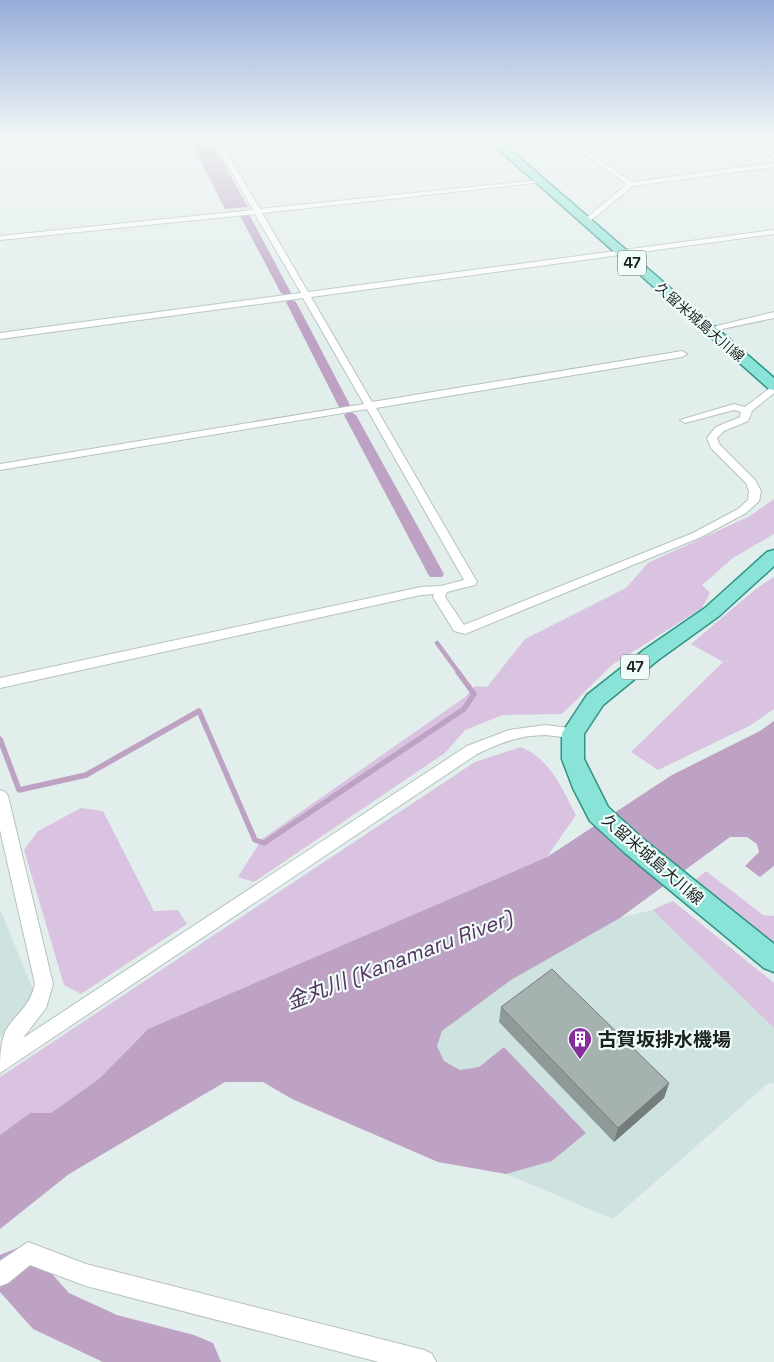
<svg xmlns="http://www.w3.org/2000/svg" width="774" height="1362" viewBox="0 0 774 1362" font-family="'Space Grotesk','Noto Sans JP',sans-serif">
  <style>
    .built { fill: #cee3df }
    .green { fill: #dac3e0 }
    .water { fill: #bda2c4 }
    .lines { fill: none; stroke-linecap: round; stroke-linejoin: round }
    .stream-far1 { stroke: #bda2c4; stroke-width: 4.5 }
    .stream { stroke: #bda2c4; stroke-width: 5.5 }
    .canal { fill: #bda2c4; fill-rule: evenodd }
    .river { fill: #bda2c4; fill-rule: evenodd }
    .minor-casing { stroke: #b6c2c0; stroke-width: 2 }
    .primary-casing { stroke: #309385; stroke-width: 3 }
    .minor { fill: #fff; fill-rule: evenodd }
    .primary { fill: #89e3d7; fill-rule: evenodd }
    .wall { fill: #8f9997 }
    .shaded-wall { fill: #747d7b }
    .building { fill: #a6b2b0; stroke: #747d7b }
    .labels { text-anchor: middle; stroke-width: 4.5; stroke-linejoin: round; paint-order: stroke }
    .far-street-label { font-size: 14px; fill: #1c2120; stroke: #effcf9 }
    .shield { fill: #effcf9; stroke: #5b6361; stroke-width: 1 }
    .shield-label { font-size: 15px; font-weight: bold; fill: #1c2120 }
    .street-label { font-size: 16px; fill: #1c2120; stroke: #effcf9 }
    .near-poi-label { font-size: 19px; font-weight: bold; fill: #1c2120; stroke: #effcf9; text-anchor: start }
    .near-water-label { font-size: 21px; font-style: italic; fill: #583360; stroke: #effcf9 }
  </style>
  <rect width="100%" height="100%" fill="#e2eeec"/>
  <path class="built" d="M 0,909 L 34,992 L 0,1038 Z
    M 652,910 L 774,1028 L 774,1083 L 767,1084 L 613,1219 L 506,1174 L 552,1161 L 586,1133 L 504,1047 L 479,1067 L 460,1070 L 444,1061 L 437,1046 L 442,1031 L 511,980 L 620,918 Z"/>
  <path class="green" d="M 774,499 L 774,534 L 733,558 L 702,585 L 710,593 L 702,608 L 612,665 L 562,714 L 503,715 L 465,730 L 445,753 L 254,882 L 238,877 L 262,839 L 465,697 L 475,686 L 487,687 L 525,639 L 626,588 L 648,563 L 750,516 Z
    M 774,577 L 774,709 L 751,725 L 658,770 L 631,752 L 723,662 L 691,644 L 757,588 Z
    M 521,747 C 551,760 561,787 576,815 L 547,857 L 148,1029 L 100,1078 L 51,1113 L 30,1113 L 0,1135 L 0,1077 L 475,762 Z
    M 81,808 L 103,811 L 154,911 L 178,910 L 187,924 L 81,994 L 64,985 L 24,850 L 38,831 Z
    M 706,871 L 763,915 L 774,916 L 774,944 L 694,881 Z
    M 673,901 L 774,983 L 774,1028 L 652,910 Z"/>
  <path class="water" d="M 189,139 L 210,139 L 248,207 L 225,209 Z
    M 774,721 L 774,866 L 760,877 L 745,866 L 759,852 L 757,844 L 747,837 L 730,837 L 620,918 L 511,980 L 442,1031 L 437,1046 L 444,1061 L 460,1070 L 479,1067 L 504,1047 L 586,1133 L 552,1161 L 506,1174 L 438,1162 L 292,1099 L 263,1082 L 225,1082 L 69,1174 L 0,1229 L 0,1135 L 30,1113 L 51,1113 L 100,1078 L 148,1029 L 547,857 L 672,775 L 760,731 Z"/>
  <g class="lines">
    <path class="stream-far1" d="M 437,643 L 459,673"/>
    <path class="stream" d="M 0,739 L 19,790 L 86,775 L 199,711 L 255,840 L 264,843 L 464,709 L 474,694 L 458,672"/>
    <path class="canal" d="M 244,211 L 249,214 L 291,293 L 290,295 L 286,296 L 281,293 L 239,214 Z
      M 291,299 L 296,302 L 350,405 L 348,408 L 340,408 L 338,405 L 286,302 Z
      M 350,411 L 356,415 L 444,574 L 442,577 L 430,577 L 428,574 L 344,415 Z"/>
    <path class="river" d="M 17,1248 L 35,1255 L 69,1293 L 117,1315 L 194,1335 L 213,1343 L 221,1362 L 103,1362 L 33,1329 L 0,1292 L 0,1255 Z"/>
    <g class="minor-casing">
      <path id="minor" d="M 213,139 L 219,139 L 260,209 L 540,180 L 543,182 L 262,213 L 308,292 L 774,230 L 774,234 L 311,297 L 372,402 L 682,351 L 687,354 L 682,357 L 376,408 L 477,582 L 475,585 L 447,592 L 445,597 L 464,625 L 693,533 L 738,509 L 748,500 L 749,491 L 746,483 L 711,448 L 707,438 L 716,427 L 740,417 L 741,412 L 734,410 L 685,423 L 680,420 L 734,404 L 745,407 L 774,385 L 774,393 L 752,411 L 748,421 L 724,431 L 717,438 L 720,445 L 755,480 L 761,491 L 759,501 L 746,513 L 701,537 L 465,634 L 454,631 L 433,597 L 434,594 L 421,595 L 0,688 L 0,678 L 421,587 L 441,586 L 464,580 L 367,409 L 0,470 L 0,464 L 364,404 L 303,298 L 0,339 L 0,333 L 301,293 L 255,214 L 0,240 L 0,236 L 253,210 Z
        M 565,139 L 569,139 L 632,182 L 774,163 L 774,167 L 633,186 L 588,223 L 584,221 L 585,219 L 627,184 L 565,141 Z
        M 737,139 L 745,139 L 774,154 L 774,158 Z
        M 774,312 L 774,318 L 708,332 L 704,329 Z
        M 545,725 L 578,729 L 580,733 L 578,737 C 568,739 557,736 546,735 C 521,735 499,743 477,754 L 0,1073 C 0,1059 0,1043 6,1030 C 17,1012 30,1007 35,984 L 0,830 L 0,790 L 5,792 L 8,796 L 53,984 L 46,1008 L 23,1038 L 467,746 L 509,730 Z
        M 28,1242 L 86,1264 L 424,1350 L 432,1354 L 436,1362 L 379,1362 L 86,1286 L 30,1265 L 8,1283 L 0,1286 L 0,1261 Z"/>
    </g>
    <g class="primary-casing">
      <path id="primary" d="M 487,139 L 498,139 L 774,378 L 774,390 L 769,389 Z
        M 774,550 L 774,566 L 719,616 L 658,660 L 603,705 L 584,734 L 584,759 L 608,807 L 643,839 L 774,944 L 774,972 L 764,968 L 625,853 L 590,821 L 573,788 L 562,759 L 562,733 L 587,695 L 644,650 L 705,608 L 767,552 Z"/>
    </g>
    <use href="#minor" class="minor"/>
    <use href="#primary" class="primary"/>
  </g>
  <path class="wall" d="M 501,1007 L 669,1083 L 664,1098 L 614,1142 L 499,1022 Z"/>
  <path class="shaded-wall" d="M 669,1083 L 664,1098 L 614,1142 L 618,1128 Z"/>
  <path class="building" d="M 552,969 L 669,1083 L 618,1128 L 501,1007 Z"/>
  <linearGradient id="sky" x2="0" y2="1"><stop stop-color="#97adda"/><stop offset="0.42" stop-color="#f2f7f6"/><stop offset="1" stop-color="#f2f7f6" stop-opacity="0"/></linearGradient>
  <rect width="774" height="330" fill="url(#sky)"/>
  <defs>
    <g id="building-pin" transform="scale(1.25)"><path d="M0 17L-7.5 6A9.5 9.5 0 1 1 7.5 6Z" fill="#862e9a" stroke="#effcf9"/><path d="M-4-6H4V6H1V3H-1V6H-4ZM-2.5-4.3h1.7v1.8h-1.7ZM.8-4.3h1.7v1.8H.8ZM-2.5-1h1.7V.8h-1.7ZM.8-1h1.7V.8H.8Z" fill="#fff"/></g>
  </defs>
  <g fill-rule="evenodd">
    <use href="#building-pin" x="580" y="1039"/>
  </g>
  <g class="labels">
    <g class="far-street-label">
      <text transform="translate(700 322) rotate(41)" y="5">久留米城島大川線</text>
    </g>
    <g class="shield">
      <rect x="618" y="250.5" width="28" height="25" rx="4"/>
      <rect x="621" y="654.5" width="28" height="25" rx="4"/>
    </g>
    <g class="shield-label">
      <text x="632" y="268">47</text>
      <text x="635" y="672">47</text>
    </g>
    <g class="street-label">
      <text transform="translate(653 859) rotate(41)" y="6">久留米城島大川線</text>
    </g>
    <g class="near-poi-label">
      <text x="598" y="1046">古賀坂排水機場</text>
    </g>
    <g class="near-water-label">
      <text transform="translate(399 960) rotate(-21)" y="7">金丸川 (Kanamaru River)</text>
    </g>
  </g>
</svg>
